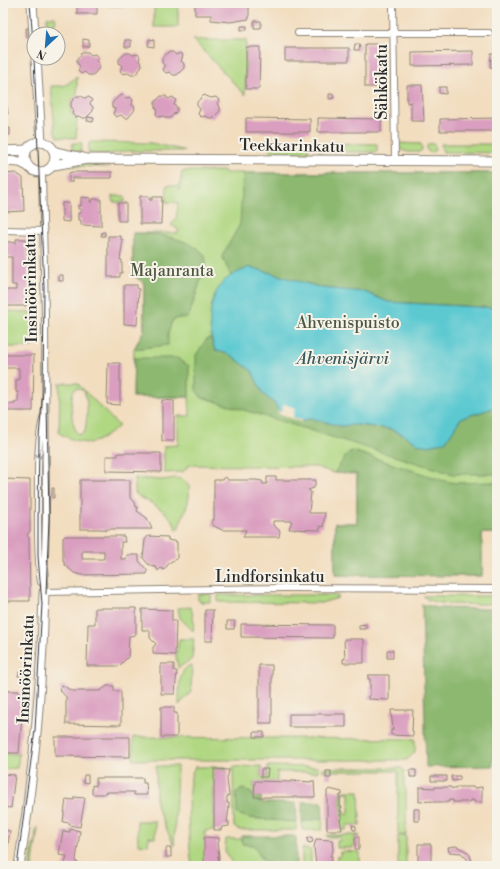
<svg xmlns="http://www.w3.org/2000/svg" width="500" height="869" viewBox="0 0 500 869" font-family="'Libre Bodoni',serif">
  <style>
    .green { fill: #b0d782; stroke: #6e8156; fill-rule: evenodd }
    .forest { fill: #8cb870; stroke: #5c724e }
    .water { fill: #5cc9d1; stroke: #447a7e }
    .pier { fill: #f2ddbf }
    .building { fill: #da9fc0; fill-rule: evenodd }
    .lines { fill: none; stroke-linecap: round; stroke-linejoin: round }
    .street-casing { stroke: #8e8475; stroke-width: 8 }
    .secondary-casing { stroke: #8e8475; stroke-width: 11 }
    .street { stroke: #fff; stroke-width: 6 }
    .secondary { stroke: #fff; stroke-width: 9 }
    .tram { stroke: #2b2b2b; stroke-width: 1 }
    .oneway { stroke: #a0a0a0 }
    .labels { text-anchor: middle; stroke-width: 4; stroke-linejoin: round; paint-order: stroke }
    .street-label { font-size: 16px; fill: #2b2b2b; stroke: #f7f3e8 }
    .park-label { font-size: 16px; fill: #4c5641; stroke: #f7f3e8 }
    .water-label { font-size: 17px; font-style: italic; fill: #3a5a5d; stroke: #f7f3e8 }
  </style>
  <rect width="100%" height="100%" fill="#f7f3e8"/>
  <filter id="ink" filterUnits="userSpaceOnUse"><feTurbulence type="fractalNoise" baseFrequency=".025" numOctaves="2"/><feDisplacementMap in="SourceGraphic" scale="8" xChannelSelector="R" yChannelSelector="G"/><feConvolveMatrix kernelMatrix="1 2 1 2 8 2 1 2 1" color-interpolation-filters="sRGB"/></filter>
  <filter id="wash" filterUnits="userSpaceOnUse"><feTurbulence type="fractalNoise" baseFrequency=".012" numOctaves="4" result="noise"/><feDisplacementMap in="SourceGraphic" scale="16" xChannelSelector="R" yChannelSelector="G"/><feGaussianBlur stdDeviation="0.9" result="paint"/><feColorMatrix in="noise" values="0 0 0 0 0 0 0 0 0 0 0 0 0 0 0 0 0 1.4 0 .05"/><feComposite in="paint" operator="in"/></filter>
  <g filter="url(#wash)">
    <rect width="100%" height="100%" fill="#f2ddbf"/>
    <path class="green" d="M 109,3 L 178,3 L 178,27 L 154,27 L 154,6 L 109,6 Z
      M 47,17 L 55,17 L 56,21 L 50,32 L 47,32 Z
      M 193,40 L 246,40 L 245,95 L 199,46 Z
      M 77,77 L 77,95 L 71,101 L 71,113 L 77,118 L 76,138 L 58,137 L 55,131 L 51,86 L 64,86 Z
      M 91,142 L 151,143 L 183,150 L 185,151 L 127,151 L 109,154 L 88,153 L 89,143 Z
      M 73,143 L 82,143 L 81,152 L 71,151 Z
      M 320,143 L 377,144 L 377,152 L 319,152 Z
      M 397,143 L 421,144 L 422,150 L 419,152 C 410,152 401,154 397,143 Z
      M426.5 148a4.5 4.5 0 1 1 9 0a4.5 4.5 0 1 1-9 0Z
      M 309,144 L 308,152 L 272,152 L 270,150 L 271,148 Z
      M 441,144 L 497,144 L 497,153 L 443,152 Z
      M 84,163 L 110,167 L 71,166 Z
      M 182,171 L 225,171 L 226,173 L 497,173 L 497,533 L 482,533 L 482,576 L 335,575 L 335,523 L 357,523 L 357,474 L 334,473 L 316,467 L 189,465 L 183,472 L 164,473 L 164,446 L 178,445 L 178,416 L 190,416 L 189,397 L 133,397 L 134,349 L 144,330 L 144,283 L 133,275 L 133,233 L 178,233 L 179,230 L 171,225 L 176,219 L 178,203 L 166,202 L 167,185 L 179,186 L 179,191 Z
      M 113,196 L 125,196 L 125,202 L 113,202 Z
      M 3,311 L 32,312 L 32,347 L 3,347 Z
      M 60,383 L 77,383 L 119,426 C 95,446 87,448 59,433 ZM 77,388 L 84,391 C 89,404 87,417 85,432 L 78,435 C 71,424 70,404 73,391 Z
      M 135,478 L 162,480 L 175,478 L 183,479 L 189,486 C 191,503 183,513 178,529 L 176,529 C 173,513 151,503 138,496 L 135,493 Z
      M 198,594 L 211,594 L 211,602 L 201,602 L 198,600 Z
      M 218,595 L 338,595 L 338,598 L 321,603 L 218,602 Z
      M 423,596 L 497,596 L 497,603 C 483,605 431,607 423,596 Z
      M 191,607 L 194,622 L 193,631 L 180,618 L 178,608 Z
      M 179,639 L 194,639 L 192,659 L 178,668 L 176,656 Z
      M 192,665 L 191,692 L 179,705 C 180,692 176,669 192,665 Z
      M 495,723 L 497,723 L 497,759 L 495,759 Z
      M 133,737 L 415,739 L 415,752 L 407,760 L 133,760 Z
      M 3,754 L 19,754 L 17,768 L 3,769 Z
      M 156,766 L 177,766 L 174,846 L 156,805 Z
      M 261,766 L 261,777 L 267,777 L 268,766 L 318,767 L 318,771 L 316,772 L 277,772 L 277,782 L 254,782 L 254,797 L 250,792 L 249,818 L 297,822 L 296,830 L 239,830 L 234,827 L 233,767 Z
      M 195,767 L 226,767 L 227,769 L 214,769 L 214,830 L 205,831 L 204,866 L 192,866 C 189,848 184,781 195,767 Z
      M 322,768 L 402,768 L 404,770 L 404,786 L 406,789 L 406,835 L 398,835 L 398,771 L 323,771 Z
      M 340,791 L 343,791 L 343,814 L 349,814 L 349,793 L 345,793 L 345,791 L 359,791 L 360,825 L 347,825 L 346,830 L 340,830 Z
      M 323,818 L 322,830 L 302,830 L 302,822 Z
      M 137,821 L 155,821 L 155,838 L 149,837 L 148,845 L 138,844 Z
      M 36,828 L 38,828 L 33,863 L 34,866 L 30,866 L 33,845 L 35,845 Z
      M 327,835 L 359,835 L 359,837 L 355,837 L 353,848 L 337,848 L 337,841 L 340,841 L 340,837 L 327,837 Z
      M 398,836 L 406,836 L 406,866 L 398,866 Z
      M 226,839 L 241,839 L 242,844 L 254,845 L 261,859 L 271,866 L 234,866 L 225,852 Z
      M 302,848 L 311,850 L 311,866 L 302,866 Z
      M 343,851 L 360,852 L 360,866 L 336,866 L 337,856 L 339,857 L 341,854 L 339,853 Z"/>
    <path class="forest" d="M 243,173 L 497,173 L 497,308 L 388,302 L 365,292 L 322,288 L 250,267 L 231,276 L 222,256 L 240,224 Z
      M 133,233 C 156,233 189,238 205,255 L 206,263 L 190,313 L 187,318 L 178,318 L 172,321 L 168,334 L 168,345 L 134,349 L 144,330 L 144,283 L 133,275 Z
      M 210,337 L 215,350 L 231,355 L 252,371 L 263,394 L 274,403 L 280,413 L 304,421 L 311,418 L 340,426 L 358,425 L 390,429 L 402,434 L 418,444 L 446,441 L 461,418 L 497,407 L 497,474 L 453,474 L 201,397 L 196,390 L 196,355 L 206,340 Z
      M 134,358 L 177,358 L 189,366 L 189,397 L 133,397 Z
      M 353,451 L 445,481 L 456,483 L 497,482 L 497,533 L 482,533 L 482,576 L 335,575 L 335,523 L 357,523 L 357,474 L 334,473 L 349,452 Z
      M 422,604 L 437,608 L 497,609 L 497,721 L 493,722 L 493,766 L 426,767 Z
      M 243,789 L 250,792 L 254,797 L 261,797 L 262,803 L 296,803 L 297,822 L 249,818 L 237,814 L 236,792 Z
      M 302,802 L 322,802 L 323,818 L 302,822 Z
      M 241,836 L 294,836 L 296,837 L 296,866 C 272,866 266,869 254,845 L 242,844 Z"/>
    <path class="water" d="M 250,267 L 322,288 L 365,292 L 388,302 L 497,308 L 497,407 L 461,418 L 446,441 L 429,446 L 418,444 L 402,434 L 390,429 L 358,425 L 340,426 L 311,418 L 304,421 L 280,413 L 274,403 L 263,394 L 252,371 L 231,355 L 215,350 C 207,328 207,298 225,280 C 232,274 242,271 250,267 Z"/>
    <path class="pier" d="M 284,404 L 295,408 L 293,417 L 302,420 L 302,422 L 279,414 L 277,411 L 281,412 Z"/>
    <g id="blocks">
      <path class="building" d="M 77,3 L 97,3 L 97,14 L 77,14 Z
        M 195,3 L 269,3 L 269,5 L 249,5 L 249,19 L 230,22 L 211,20 L 211,15 L 195,15 Z
        M 254,21 L 261,21 L 261,28 L 254,28 Z
        M 241,26 L 247,26 L 247,30 L 241,30 Z
        M 26,28 L 28,28 L 29,38 L 27,38 Z
        M 83,39 L 89,40 L 89,46 L 83,47 Z
        M 149,39 L 154,40 L 154,47 L 148,46 Z
        M 125,40 L 131,40 L 131,47 L 125,47 Z
        M 355,44 L 360,44 L 359,50 L 354,50 Z
        M 365,44 L 378,44 L 378,87 L 365,87 Z
        M 246,47 L 260,47 L 259,89 L 246,89 Z
        M 285,48 L 349,48 L 349,61 L 285,61 Z
        M 473,51 L 473,65 L 412,66 L 412,52 Z
        M 83,52 L 88,52 L 91,55 L 95,54 L 98,57 L 96,61 L 99,64 L 99,68 L 93,75 L 88,75 L 85,72 L 81,74 L 78,71 L 80,66 L 77,63 L 77,59 Z
        M 168,52 L 173,52 L 176,55 L 180,53 L 183,56 L 181,61 L 184,64 L 184,68 L 177,75 L 173,75 L 170,72 L 166,73 L 163,70 L 165,66 L 162,63 L 162,59 Z
        M 126,53 L 130,53 L 133,55 L 138,54 L 140,57 L 139,61 L 142,64 L 141,68 L 135,75 L 131,75 L 128,73 L 123,74 L 120,71 L 122,66 L 119,63 L 119,59 Z
        M 491,54 L 497,54 L 497,68 L 490,67 Z
        M 3,70 L 5,70 L 7,99 L 3,99 Z
        M 407,85 L 422,85 L 424,121 L 411,121 L 411,102 L 407,103 Z
        M 439,87 L 446,87 L 446,94 L 439,93 Z
        M 329,94 L 333,94 L 334,98 L 329,99 Z
        M 123,95 L 126,98 L 130,97 L 133,100 L 132,105 L 135,107 L 134,111 L 128,118 L 124,118 L 121,115 L 116,117 L 113,114 L 115,109 L 112,107 L 112,103 L 119,96 Z
        M 204,95 L 211,98 L 216,97 L 219,100 L 217,104 L 220,107 L 220,111 L 213,118 L 209,118 L 206,116 L 201,117 L 198,114 L 200,109 L 197,106 L 197,102 Z
        M 77,96 L 82,96 L 84,98 L 89,97 L 92,100 L 90,104 L 93,107 L 93,111 L 86,118 L 82,118 L 79,116 L 75,117 L 72,114 L 73,109 L 71,107 L 71,102 Z
        M 161,96 L 166,96 L 168,99 L 173,97 L 176,100 L 174,105 L 177,107 L 177,111 L 170,118 L 166,118 L 163,116 L 159,117 L 156,114 L 157,109 L 155,107 L 155,102 Z
        M 7,107 L 8,114 L 3,114 L 3,108 Z
        M 88,117 L 94,118 L 93,122 L 87,121 Z
        M 246,118 L 310,119 L 310,132 L 246,132 Z
        M 318,118 L 381,119 L 381,132 L 318,132 Z
        M 497,118 L 497,131 L 440,131 L 440,119 Z
        M 10,128 L 10,135 L 3,136 L 3,129 Z
        M 72,172 L 112,172 L 112,178 L 72,178 L 72,182 L 69,182 L 69,173 Z
        M 16,173 L 23,178 L 24,211 L 3,212 L 3,174 Z
        M 140,196 L 149,196 L 149,200 L 152,200 L 152,197 L 162,197 L 161,224 L 140,224 Z
        M 81,197 L 90,198 L 90,202 L 92,202 L 92,199 L 101,199 L 101,226 L 81,225 L 81,220 L 78,220 L 78,213 L 81,213 L 81,209 L 78,209 L 78,205 L 81,206 Z
        M 62,203 L 69,203 L 69,222 L 62,221 Z
        M 118,203 L 126,203 L 126,221 L 118,221 Z
        M 102,232 L 105,232 L 105,236 L 101,236 Z
        M 108,236 L 121,236 L 121,240 L 123,240 L 120,260 L 122,260 L 122,273 L 120,273 L 120,277 L 108,277 Z
        M 16,239 L 26,239 L 30,302 L 26,302 L 26,306 L 7,306 L 6,290 L 16,290 L 16,285 L 12,285 L 12,257 L 3,257 L 3,241 L 16,243 Z
        M 59,275 L 63,275 L 63,281 L 59,281 Z
        M 124,285 L 137,285 L 137,289 L 139,289 L 137,325 L 124,324 Z
        M 3,355 L 34,355 L 33,411 L 3,411 L 3,404 L 15,404 L 15,402 L 18,402 L 18,392 L 16,392 L 16,380 L 19,380 L 19,368 L 3,368 Z
        M 108,363 L 120,363 L 120,405 L 107,404 Z
        M 162,400 L 174,401 L 174,441 L 162,441 Z
        M 118,453 L 161,453 L 161,472 L 106,471 L 106,456 L 118,456 Z
        M 267,477 L 276,477 L 276,480 L 316,480 L 314,488 L 308,490 L 311,492 L 309,513 L 325,513 L 323,527 L 320,526 L 320,530 L 289,529 L 292,521 L 273,521 L 273,525 L 280,531 L 279,537 L 243,537 L 246,530 L 222,530 L 212,525 L 212,519 L 214,520 L 214,480 L 222,480 L 223,478 L 226,477 L 228,480 L 256,480 L 262,481 L 263,484 L 267,484 Z
        M 3,479 L 30,480 L 30,531 L 27,535 L 29,538 L 30,601 L 3,601 Z
        M 80,480 L 130,480 L 130,498 L 135,502 L 136,507 L 138,507 L 137,511 L 147,518 L 152,529 L 107,529 L 106,531 L 103,529 L 80,529 Z
        M 41,487 L 44,487 L 44,518 L 40,518 Z
        M 52,488 L 54,488 L 54,498 L 52,498 Z
        M 65,536 L 124,536 L 125,542 L 121,542 L 121,559 L 126,559 L 127,555 L 139,555 L 139,561 L 147,570 L 147,574 L 81,575 L 74,573 L 65,565 L 63,560 L 63,538 ZM 82,551 L 104,551 L 104,559 L 82,559 Z
        M 148,536 L 168,537 L 168,540 L 177,542 L 177,559 L 170,562 L 164,570 L 161,568 L 158,571 L 157,568 L 148,564 L 143,558 L 145,540 Z
        M 95,608 L 136,608 L 136,635 L 129,636 L 128,657 L 119,666 L 87,666 L 88,624 L 95,624 Z
        M 142,609 L 172,610 L 172,621 L 176,621 L 175,655 L 153,654 L 153,647 L 156,644 L 150,638 L 150,630 L 142,630 Z
        M 205,610 L 213,610 L 212,641 L 205,641 Z
        M 227,621 L 235,621 L 234,629 L 227,629 Z
        M 241,624 L 333,625 L 333,638 L 241,637 Z
        M 366,624 L 366,629 L 359,629 L 359,625 Z
        M 344,639 L 364,639 L 364,663 L 343,663 L 343,659 L 345,659 Z
        M 387,650 L 393,650 L 393,658 L 387,658 Z
        M 161,664 L 174,664 L 174,671 L 177,671 L 175,694 L 161,694 Z
        M 259,665 L 272,665 L 272,723 L 259,723 Z
        M 19,672 L 25,672 L 25,678 L 18,676 Z
        M 368,675 L 389,675 L 389,700 L 368,699 L 368,696 L 370,696 L 370,679 L 368,679 Z
        M 62,685 L 72,691 L 100,691 L 107,686 L 114,686 L 114,691 L 121,691 L 121,725 L 66,724 L 66,697 L 59,689 Z
        M 3,691 L 19,691 L 19,693 L 24,693 L 19,753 L 3,753 Z
        M 161,707 L 174,707 L 174,713 L 177,713 L 177,737 L 161,737 Z
        M 391,710 L 413,710 L 412,731 L 413,731 L 413,736 L 391,735 L 391,730 L 393,730 Z
        M 289,714 L 346,714 L 346,727 L 289,727 Z
        M 254,732 L 264,732 L 264,737 L 254,737 Z
        M 55,737 L 130,737 L 130,757 L 55,756 Z
        M 214,769 L 229,770 L 227,779 L 229,796 L 227,796 L 227,803 L 229,803 L 229,807 L 227,808 L 229,808 L 227,822 L 229,822 L 229,826 L 222,827 L 221,830 L 214,830 Z
        M 261,769 L 268,769 L 267,777 L 261,777 Z
        M 410,770 L 416,770 L 416,777 L 410,777 Z
        M 326,771 L 331,771 L 331,778 L 326,778 Z
        M 3,774 L 15,775 L 11,808 L 3,807 Z
        M 84,775 L 88,775 L 88,783 L 83,782 Z
        M 431,776 L 447,776 L 447,781 L 431,781 Z
        M 451,776 L 460,776 L 460,780 L 452,781 Z
        M 96,778 L 143,778 L 143,783 L 146,783 L 147,795 L 134,795 L 134,792 L 106,792 L 104,794 L 92,794 L 92,785 L 96,786 Z
        M 255,781 L 291,782 L 291,781 L 295,781 L 295,782 L 296,781 L 299,781 L 299,782 L 300,781 L 311,782 L 311,781 L 314,781 L 315,797 L 254,797 Z
        M 419,787 L 435,788 L 435,787 L 451,787 L 451,788 L 456,789 L 456,787 L 473,787 L 473,788 L 482,787 L 482,802 L 474,802 L 474,800 L 470,800 L 470,802 L 453,802 L 453,800 L 449,800 L 449,802 L 432,802 L 432,801 L 419,802 Z
        M 329,789 L 342,792 L 342,795 L 340,795 L 340,807 L 342,807 L 340,811 L 342,811 L 340,816 L 342,816 L 342,819 L 340,819 L 342,830 L 327,830 L 327,791 Z
        M 74,797 L 85,798 L 80,827 L 69,825 L 70,823 L 63,822 L 66,799 L 74,800 Z
        M 414,809 L 419,809 L 419,821 L 414,821 Z
        M 352,825 L 356,826 L 356,830 L 353,830 Z
        M 70,829 L 80,831 L 76,860 L 77,863 L 88,866 L 62,866 L 63,864 L 65,864 L 67,856 L 59,855 L 63,831 L 70,832 Z
        M 3,830 L 10,831 L 5,865 L 3,865 Z
        M307 840a3 3 0 1 1 6 0a3 3 0 1 1-6 0Z
        M 204,837 L 219,838 L 219,842 L 217,842 L 219,856 L 217,857 L 219,857 L 217,866 L 204,866 Z
        M 355,837 L 359,837 L 359,849 L 355,849 Z
        M 316,839 L 332,840 L 333,851 L 330,856 L 332,856 L 332,859 L 330,860 L 332,860 L 332,863 L 330,864 L 332,866 L 316,866 L 314,847 Z
        M 418,844 L 431,844 L 431,866 L 418,866 Z
        M 456,846 L 466,851 L 470,855 L 473,865 L 468,865 L 467,859 L 461,853 L 449,852 L 448,847 Z
        M 166,848 L 171,848 L 171,857 L 166,857 Z
        M 156,864 L 171,864 L 171,866 L 156,866 Z"/>
    </g>
  </g>
  <g filter="url(#ink)">
    <use href="#blocks" fill-opacity="0" stroke="#8e8475" stroke-width="1"/>
    <g class="lines">
      <g class="street-casing">
        <path id="street" d="M 393,3 L 395,161
          M 298,33 L 489,33
          M 42,172 L 45,315 L 46,519 L 44,592
          M 3,230 L 44,231
          M 41,582 C 37,554 38,527 38,499 C 38,472 37,445 43,418
          M 44,592 L 283,588 L 497,589"/>
      </g>
      <g class="secondary-casing">
        <path id="secondary" d="M 32,3 L 34,34
          M 36,58 L 41,142
          M25 157a15 15 0 1 1 30 0a15 15 0 1 1-30 0Z
          M 3,151 L 27,150
          M 55,152 L 83,158
          M 3,161 L 20,162 L 28,166
          M 54,165 L 87,159 L 497,161
          M 19,866 C 34,775 42,684 44,592"/>
      </g>
      <use href="#street" class="street"/>
      <use href="#secondary" class="secondary"/>
      <path class="tram" d="M 30,3 L 34,55
        M 46,594 L 49,519 L 47,402
        M 17,866 L 35,730 L 42,604 L 38,556 L 38,521 L 39,437 L 43,391 L 44,288 L 34,58"/>
    </g>
    <defs><path id="oneway-chevron" d="M-2-3.5L2.5 0L-2 3.5" fill="none" stroke-width="1.6" stroke-linecap="round" stroke-linejoin="round"/></defs>
    <use class="oneway" href="#oneway-chevron" transform="translate(39 456) rotate(90)"/>
  </g>
  <g class="labels">
    <g class="street-label">
      <text transform="translate(381 82) rotate(-90)" y="6">Sähkökatu</text>
      <text transform="translate(292 145) rotate(1)" y="6">Teekkarinkatu</text>
      <text transform="translate(30 288) rotate(-91)" y="6">Insinöörinkatu</text>
      <text x="270" y="582">Lindforsinkatu</text>
      <text transform="translate(25 669) rotate(-87)" y="6">Insinöörinkatu</text>
    </g>
    <g class="park-label">
      <text x="172" y="276">Majanranta</text>
      <text x="348" y="328">Ahvenispuisto</text>
    </g>
    <g class="water-label">
      <text x="343" y="364">Ahvenisjärvi</text>
    </g>
  </g>
  <rect width="500" height="869" fill="none" stroke="#f7f3e8" stroke-width="16"/>
  <g transform="translate(46 46) rotate(206)"><circle r="19" fill="#f7f3e8" stroke="#a5a39c"/>
  <path d="M0-3L7 15L0 10L-7 15Z" fill="#1f6fb2"/>
  <text y="-6" font-size="11" font-weight="bold" text-anchor="middle" fill="#2b2b2b">N</text>
  </g>
</svg>
